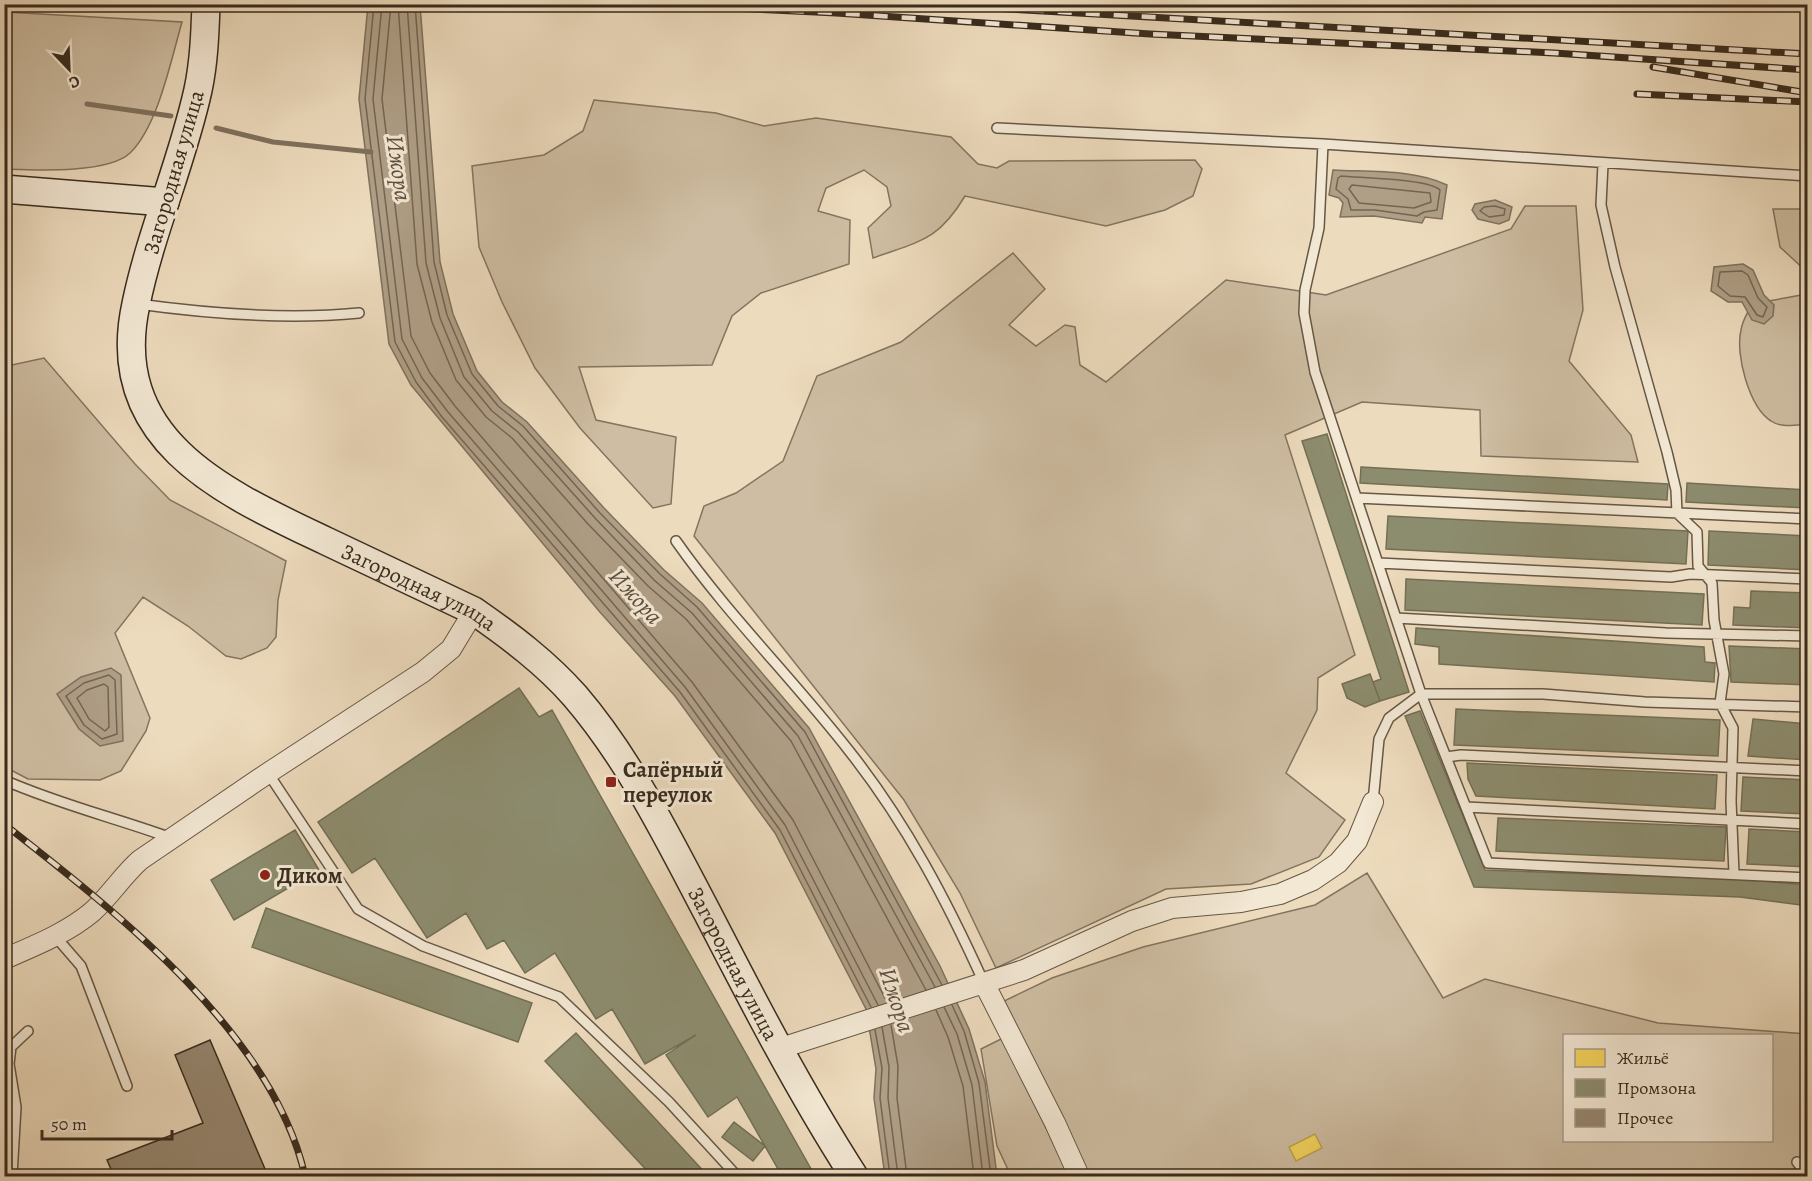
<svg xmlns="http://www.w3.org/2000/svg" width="1812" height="1181" viewBox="0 0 1812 1181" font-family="Alegreya,serif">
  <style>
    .green { fill: #cebda2; stroke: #837460; stroke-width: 1.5; fill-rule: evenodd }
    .water { fill: #af9f87; stroke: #7f715d; stroke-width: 1.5 }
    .homes { fill: #f6d55c; stroke: #bda249; stroke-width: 1.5 }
    .industry { fill: #8c8c6e; stroke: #736f56; stroke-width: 1.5 }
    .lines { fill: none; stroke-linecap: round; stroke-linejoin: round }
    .shore { stroke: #746552; stroke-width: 1.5 }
    .stream { stroke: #7f715d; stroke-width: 5 }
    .building { fill: #968771; stroke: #382b1e; stroke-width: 1.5 }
    .lane-casing { stroke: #655746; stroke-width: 12 }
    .street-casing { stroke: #655746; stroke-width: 22 }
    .secondary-casing { stroke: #382b1e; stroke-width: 30 }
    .lane { stroke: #f3e8d4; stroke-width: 9 }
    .street { stroke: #f3e8d4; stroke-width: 20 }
    .secondary { stroke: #f3e8d4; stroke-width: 27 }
    .rail-casing { stroke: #382b1e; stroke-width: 7 }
    .rail { stroke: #f3e8d4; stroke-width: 4.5; stroke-dasharray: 14; stroke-linecap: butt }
    .poi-dot { fill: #8f2418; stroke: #f3e8d4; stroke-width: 2 }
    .labels { text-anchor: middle; stroke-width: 6; stroke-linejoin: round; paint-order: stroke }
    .street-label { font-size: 22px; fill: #382b1e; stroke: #f3e8d4 }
    .poi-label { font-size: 22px; font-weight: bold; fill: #382b1e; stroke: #f3e8d4; text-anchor: start }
    .water-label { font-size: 24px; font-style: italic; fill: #5c4e3e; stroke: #f3e8d4 }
  </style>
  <rect width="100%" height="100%" fill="#eddbbd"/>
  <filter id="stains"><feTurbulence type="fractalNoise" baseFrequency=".00333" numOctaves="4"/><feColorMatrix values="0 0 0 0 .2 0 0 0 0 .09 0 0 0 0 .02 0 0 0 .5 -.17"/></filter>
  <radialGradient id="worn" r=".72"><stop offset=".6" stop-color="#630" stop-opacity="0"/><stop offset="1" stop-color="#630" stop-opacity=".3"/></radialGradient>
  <path class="green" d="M 5,12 L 182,22 C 171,60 158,126 130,153 C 108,174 34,170 5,169 Z
    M 594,100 L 716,113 L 764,126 L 816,118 L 951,137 L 978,164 L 997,168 L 1009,161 L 1195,160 L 1202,169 L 1193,196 L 1165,210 L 1106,226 L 965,196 C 938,241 920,241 873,258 L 868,228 L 891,206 L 887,187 L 864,170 L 826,188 L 818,211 L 850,220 L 849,264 L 761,293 L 732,316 L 712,365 L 579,367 L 596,420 L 676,437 L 671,504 L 653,508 L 580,428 L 535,368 L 502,302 L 479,247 L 472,166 L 544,155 L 583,131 Z
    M 1525,206 L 1576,206 L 1583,310 L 1569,361 L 1631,435 L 1638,462 L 1481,456 L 1480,410 L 1362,402 L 1285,435 L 1355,655 L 1318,678 L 1317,710 L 1286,773 L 1345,820 L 1319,857 L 1251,884 L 1166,889 L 996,968 L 960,893 L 904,800 L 694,536 L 704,506 L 736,493 L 783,461 L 817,376 L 901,342 L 1013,253 L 1045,289 L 1009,325 L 1036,346 L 1065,325 L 1075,327 L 1080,365 L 1106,382 L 1226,280 L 1326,295 L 1511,229 Z
    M 1773,209 L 1807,209 L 1807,272 L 1780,247 Z
    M 1807,294 L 1807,424 C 1796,425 1781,428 1771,421 C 1749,407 1735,354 1741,330 C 1742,321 1748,312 1752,304 Z
    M 4,358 L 12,365 L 44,358 L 135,464 L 170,500 L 286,561 L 278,600 L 276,637 L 267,648 L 241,659 L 226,656 L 188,626 L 143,597 L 115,633 L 150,718 L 146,731 L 121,771 L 100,780 L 28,779 L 5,767 Z
    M 1367,873 L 1443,998 L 1485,979 L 1658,1023 L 1807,1034 L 1807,1176 L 1081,1176 L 1002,1002 L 1052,978 L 1143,947 L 1315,905 ZM 1564,1036 L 1772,1036 L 1772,1140 L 1564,1140 Z
    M 1003,1038 L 1069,1176 L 1011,1176 L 997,1146 L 981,1049 Z"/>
  <path class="water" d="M 368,5 L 420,5 L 440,262 L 453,314 L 477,371 L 502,402 L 527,422 L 604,508 L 664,570 L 702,603 L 809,728 L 940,966 L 969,1029 L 985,1082 L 997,1176 L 885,1176 L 874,1098 L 876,1069 L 866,1009 L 775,833 L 675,696 L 599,611 L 411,385 L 389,344 L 359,99 Z
    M 1333,170 C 1369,172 1414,169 1447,185 L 1442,219 L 1425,217 L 1422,223 L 1374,216 L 1340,217 L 1343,203 L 1339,198 L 1329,195 Z
    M 1495,200 L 1512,207 L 1509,220 L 1499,224 L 1478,219 L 1472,210 L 1475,204 Z
    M 1743,264 L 1753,270 L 1764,295 L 1774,305 L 1773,316 L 1764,324 L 1752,320 L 1742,302 L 1728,302 L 1711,291 L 1714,267 Z
    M 111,668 L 121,675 L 123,741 L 100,746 L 79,729 L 57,694 L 81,677 Z"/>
  <path class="homes" d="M 1315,1134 L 1322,1148 L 1296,1161 L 1289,1147 Z"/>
  <path class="industry" d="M 1327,434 L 1409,692 L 1380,701 L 1373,682 L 1381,679 L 1302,441 Z
    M 1361,467 L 1668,484 L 1667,500 L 1360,483 Z
    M 1687,483 L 1808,490 L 1806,508 L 1686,502 Z
    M 1388,516 L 1688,531 L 1686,564 L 1386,549 Z
    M 1709,531 L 1808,536 L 1808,570 L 1708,565 Z
    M 1406,579 L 1704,594 L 1702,625 L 1405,610 Z
    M 1751,591 L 1808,593 L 1808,628 L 1733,625 L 1734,607 L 1750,608 Z
    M 1416,628 L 1704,647 L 1705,662 L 1715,663 L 1714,682 L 1439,664 L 1439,647 L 1415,644 Z
    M 1729,646 L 1808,649 L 1808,685 L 1731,682 Z
    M 1370,674 L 1380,701 L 1365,707 L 1347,698 L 1342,684 Z
    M 519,688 L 539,717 L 552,710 L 815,1176 L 782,1176 L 737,1097 L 708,1117 L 666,1055 L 696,1035 L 645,1064 L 612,1009 L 596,1019 L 555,953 L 525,973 L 504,940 L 487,949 L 466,913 L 427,938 L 375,858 L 352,873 L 318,822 Z
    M 1456,709 L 1720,720 L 1718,756 L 1454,745 Z
    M 1420,711 L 1485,870 L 1738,879 L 1808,885 L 1808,906 L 1740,897 L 1474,887 L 1405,716 Z
    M 1753,719 L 1808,724 L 1808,760 L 1748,756 Z
    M 1467,763 L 1717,775 L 1715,809 L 1476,796 L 1468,779 Z
    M 1743,777 L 1808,780 L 1808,814 L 1741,811 Z
    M 1498,818 L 1726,827 L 1724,861 L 1496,851 Z
    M 1749,829 L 1808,832 L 1808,867 L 1747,864 Z
    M 295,830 L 319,870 L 234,920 L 211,880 Z
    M 266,908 L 532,1003 L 518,1042 L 252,947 Z
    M 576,1033 L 708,1176 L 652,1176 L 545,1061 Z
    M 734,1122 L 765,1146 L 753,1161 L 722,1137 Z"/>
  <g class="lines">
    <path class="shore" d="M 374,4 L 365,99 L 395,342 L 416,382 L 442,417 L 680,692 L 780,830 L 871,1007
      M 382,4 L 373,99 L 402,339 L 422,378 L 448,412 L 685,687 L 785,825 L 878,1005
      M 391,4 L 382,99 L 411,336 L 430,373 L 455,406 L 692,682 L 793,820 L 887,1002
      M 398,4 L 417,264 L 432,322 L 456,380 L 486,417 L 512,438 L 588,524 L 648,586 L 686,619 L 791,741 L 926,990
      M 407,4 L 426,263 L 440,318 L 464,377 L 492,411 L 518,432 L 595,518 L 654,580 L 692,613 L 798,736 L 935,987
      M 415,4 L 434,262 L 447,315 L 472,374 L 498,406 L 523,426 L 600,513 L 660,574 L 697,607 L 805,732 L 942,985
      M 1341,176 C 1360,178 1429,179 1440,190 L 1437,210 L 1424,212 L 1417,216 L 1375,210 L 1351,210 L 1348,199 L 1336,189 L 1338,178 Z
      M 1352,185 L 1430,193 L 1431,202 L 1414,208 L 1359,203 L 1349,189 Z
      M 1495,206 L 1505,209 L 1504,215 L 1489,217 L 1480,211 L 1484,207 Z
      M 1742,271 L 1748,275 L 1758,298 L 1767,307 L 1763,317 L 1757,315 L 1745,297 L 1730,296 L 1718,286 L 1720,272 Z
      M 109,675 L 115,680 L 117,734 L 102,739 L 84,725 L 66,696 L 84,683 Z
      M 104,684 L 108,687 L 109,727 L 105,731 L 89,719 L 77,698 L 87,690 Z
      M 952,1005 L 964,1031 L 979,1083 L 991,1176
      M 944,1007 L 957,1034 L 972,1085 L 983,1176
      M 936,1010 L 948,1037 L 963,1086 L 974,1176
      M 891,1025 L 898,1066 L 897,1098 L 907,1176
      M 882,1027 L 889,1067 L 888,1098 L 898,1176
      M 875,1030 L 882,1068 L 880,1098 L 890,1176"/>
    <path class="stream" d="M 87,104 L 171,116
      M 216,128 L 273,142 L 371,152"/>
  </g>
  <path class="building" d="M 210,1040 L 268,1176 L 114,1176 L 107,1160 L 203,1123 L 175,1055 Z"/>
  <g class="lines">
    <g class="lane-casing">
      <path id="lane" d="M 997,128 L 1323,144 L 1808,176
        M 1323,144 L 1319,228 L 1305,290 L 1304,313 L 1315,372 L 1421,694 L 1488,863 L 1808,878
        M 1603,164 L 1601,205 L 1615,267 L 1667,452 L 1676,490 L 1677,513 L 1697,532 L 1698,566 L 1712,583 L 1714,620 L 1724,674 L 1720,703 L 1733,728 L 1731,801 L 1734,874
        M 4,218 L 8,191
        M 138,304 C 211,314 286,320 359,313
        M 1357,498 L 1808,519
        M 676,541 C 728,615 794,680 850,752 C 906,823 947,901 984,983
        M 1378,563 L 1671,577 L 1690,574 L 1808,579
        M 1396,618 L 1666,633 L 1808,636
        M 1446,757 L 1461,755 L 1808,771
        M 268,773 L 358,909 L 423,946 L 559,997 L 669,1102 L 737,1176
        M 4,780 C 58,804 116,818 171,838
        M 1373,802 L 1379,739 L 1389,718 L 1421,694 L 1543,694 L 1645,702 L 1808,707
        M 1466,807 L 1808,824
        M 55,936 L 81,966 L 127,1086
        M 1797,1162 L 1808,1176
        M 12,1176 L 16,1107 L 9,1064 L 11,1047 L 28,1031"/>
    </g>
    <g class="street-casing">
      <path id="street" d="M 4,959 C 34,946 67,933 92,912 C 110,896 122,876 140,860 L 268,773 L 423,672 L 451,649 L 474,611
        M 984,983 L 1055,1123 L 1079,1176
        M 778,1049 L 1024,970 L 1132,921 L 1172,908 L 1241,902 L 1280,894 L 1313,880 L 1338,863 L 1357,841 L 1373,802"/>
    </g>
    <g class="secondary-casing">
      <g id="secondary">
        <path id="s1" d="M 206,4 C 205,33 204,62 198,90 C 182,163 151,231 136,304 C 106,441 225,493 326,541 C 376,565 425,588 474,611 C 510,636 546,663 575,696 C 630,760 669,840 708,914 C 754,1003 800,1092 854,1176"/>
        <path d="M 4,189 L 165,202"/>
      </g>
    </g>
    <use href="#lane" class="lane"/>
    <use href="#street" class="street"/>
    <use href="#secondary" class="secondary"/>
    <g class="rail-casing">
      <path id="rail" d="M 650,4 L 836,13 L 1150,34 L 1554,53 L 1808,70
        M 918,4 L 1808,54
        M 1653,67 L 1808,93
        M 1637,94 L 1808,102
        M 4,824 C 115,911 273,1033 305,1176"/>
    </g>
    <use href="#rail" class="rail"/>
  </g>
  <g class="poi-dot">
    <rect x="605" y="776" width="12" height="12" rx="3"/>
    <circle cx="265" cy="875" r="6"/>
  </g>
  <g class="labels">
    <g class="street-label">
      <text transform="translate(173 172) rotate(-74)" y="8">Загородная улица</text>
      <text dy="8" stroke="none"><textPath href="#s1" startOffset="748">Загородная улица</textPath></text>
      <text dy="8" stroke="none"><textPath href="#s1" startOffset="1252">Загородная улица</textPath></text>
    </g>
    <g class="poi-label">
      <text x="623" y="777">Сапёрный<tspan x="623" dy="25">переулок</tspan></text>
      <text x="277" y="883">Диком</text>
    </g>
    <g class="water-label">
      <text transform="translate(399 168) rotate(82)" y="8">Ижора</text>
      <text transform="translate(636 596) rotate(48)" y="8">Ижора</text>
      <text transform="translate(897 1000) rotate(72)" y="8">Ижора</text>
    </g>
  </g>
  <rect width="1812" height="1181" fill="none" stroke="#eddbbd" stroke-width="24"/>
  <rect x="6" y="6" width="1800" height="1169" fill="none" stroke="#382b1e" stroke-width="3"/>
  <rect x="12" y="12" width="1788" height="1157" fill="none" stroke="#382b1e" stroke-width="1.5"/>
  <rect x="1563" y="1034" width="210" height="108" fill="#f3e8d4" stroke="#a89c8b" stroke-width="1.5"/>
  <rect x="1575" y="1049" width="30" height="18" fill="#f6d55c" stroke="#a89c8b" stroke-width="1.5"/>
  <text x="1617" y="1064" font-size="18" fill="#382b1e">Жильё</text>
  <rect x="1575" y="1079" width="30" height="18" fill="#8c8c6e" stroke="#a89c8b" stroke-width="1.5"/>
  <text x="1617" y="1094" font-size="18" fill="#382b1e">Промзона</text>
  <rect x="1575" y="1109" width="30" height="18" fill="#968771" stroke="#a89c8b" stroke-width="1.5"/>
  <text x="1617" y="1124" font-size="18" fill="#382b1e">Прочее</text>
  <g transform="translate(69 69) rotate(157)" stroke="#f3e8d4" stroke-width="4.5" paint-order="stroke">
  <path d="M0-4.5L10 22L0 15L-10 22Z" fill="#382b1e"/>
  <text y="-9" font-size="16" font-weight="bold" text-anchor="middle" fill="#382b1e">С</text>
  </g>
  <path d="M42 1130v9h130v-9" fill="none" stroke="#382b1e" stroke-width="3"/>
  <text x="51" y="1130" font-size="18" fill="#382b1e" stroke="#f3e8d4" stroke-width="4.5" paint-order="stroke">50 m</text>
  <rect width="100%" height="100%" filter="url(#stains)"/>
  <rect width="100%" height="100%" fill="url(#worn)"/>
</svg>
